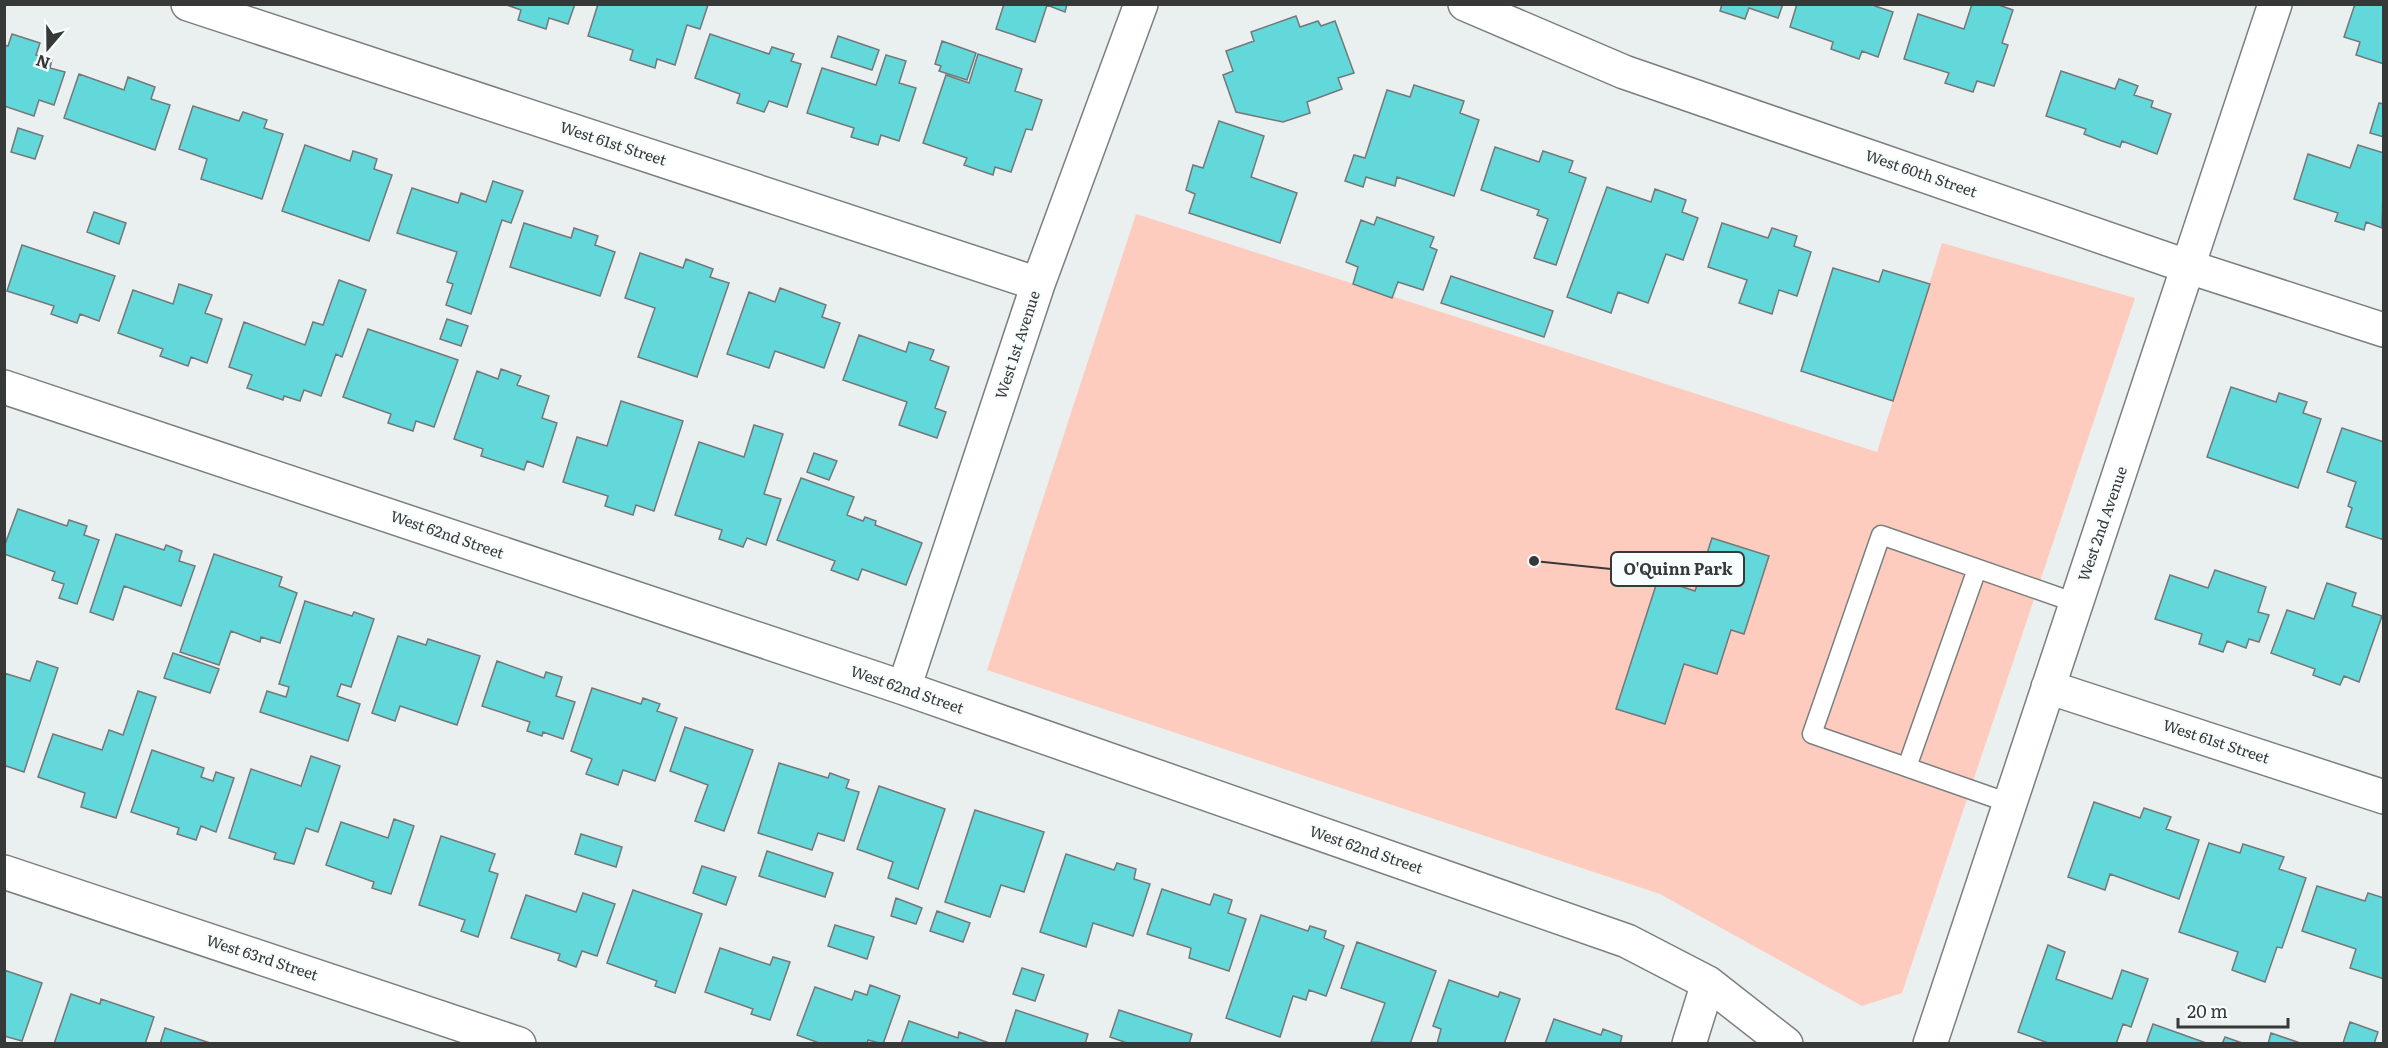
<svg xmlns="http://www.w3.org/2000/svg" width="2388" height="1048" viewBox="0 0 2388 1048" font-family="Literata,serif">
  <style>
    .green { fill: #fdccbf }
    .building { fill: #62d8db; stroke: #747878; stroke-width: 1.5 }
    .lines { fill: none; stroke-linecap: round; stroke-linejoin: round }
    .lane-casing { stroke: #7b7f7f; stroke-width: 21 }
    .street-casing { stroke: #7b7f7f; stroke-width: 36 }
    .secondary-casing { stroke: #7b7f7f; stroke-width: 36 }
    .lane { stroke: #fff; stroke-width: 18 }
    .street { stroke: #fff; stroke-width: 33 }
    .secondary { stroke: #fff; stroke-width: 33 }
    .labels { text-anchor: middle; stroke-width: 4.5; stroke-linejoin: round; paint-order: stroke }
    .street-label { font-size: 15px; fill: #373838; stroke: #f7fcfc }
    .leader { fill: none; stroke: #373838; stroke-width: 2 }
    .callout-dot { fill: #373838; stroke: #f7fcfc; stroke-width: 2 }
    .callout { fill: #f7fcfc; stroke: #373838; stroke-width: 2 }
    .callout-label { font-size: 16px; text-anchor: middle; font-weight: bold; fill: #373838 }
  </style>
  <rect width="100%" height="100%" fill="#eaefef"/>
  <path class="green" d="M 1136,214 L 1877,452 L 1942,243 L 2135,298 L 1902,993 L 1862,1006 L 1660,894 L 987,670 Z"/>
  <path class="building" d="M 504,4 L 575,4 L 568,24 L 549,18 L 546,29 L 518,20 L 521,10 Z
    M 598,4 L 707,4 L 708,5 L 700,29 L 687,25 L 675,65 L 657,59 L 655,68 L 630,60 L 633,50 L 588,36 Z
    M 1004,4 L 1067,4 L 1065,12 L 1047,5 L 1035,42 L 996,29 Z
    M 1722,4 L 1783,4 L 1778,18 L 1749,8 L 1745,19 L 1720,11 Z
    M 1797,4 L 1876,4 L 1875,6 L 1893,12 L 1878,57 L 1862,51 L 1859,59 L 1831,49 L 1833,42 L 1790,27 Z
    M 1972,4 L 1996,4 L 2013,10 L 2002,43 L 2008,45 L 1994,86 L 1977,81 L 1973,92 L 1945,83 L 1949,73 L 1904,59 L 1918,14 L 1964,29 Z
    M 2355,4 L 2384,4 L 2384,64 L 2356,55 L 2360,42 L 2344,37 Z
    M 1296,16 L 1300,27 L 1318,21 L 1321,26 L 1335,21 L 1354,73 L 1338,78 L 1342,89 L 1307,102 L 1310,113 L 1283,122 L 1236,112 L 1223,75 L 1233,71 L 1226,51 L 1254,41 L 1251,32 Z
    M 12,34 L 40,43 L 36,55 L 52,59 L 50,68 L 65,72 L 54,105 L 39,100 L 34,116 L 4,106 L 4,45 L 8,46 Z
    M 710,34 L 769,54 L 772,47 L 794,54 L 791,61 L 801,64 L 787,107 L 769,101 L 764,112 L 737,103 L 740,94 L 695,78 Z
    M 838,36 L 879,50 L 872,70 L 831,57 Z
    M 942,41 L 976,53 L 967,80 L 939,71 L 941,66 L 935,64 Z
    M 978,54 L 1022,69 L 1015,91 L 1042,100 L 1032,130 L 1026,129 L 1011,172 L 995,167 L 993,175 L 964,165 L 967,158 L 923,143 L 946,75 L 969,83 Z
    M 886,55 L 906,61 L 899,83 L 916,88 L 899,141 L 881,135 L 878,145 L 851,137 L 854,128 L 807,113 L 822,68 L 876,85 Z
    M 2061,71 L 2115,89 L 2119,79 L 2138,86 L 2134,95 L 2153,101 L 2151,107 L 2171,114 L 2157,154 L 2122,141 L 2120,147 L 2102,141 L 2084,134 L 2086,129 L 2046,116 Z
    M 79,74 L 124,90 L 128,77 L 155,87 L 151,99 L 170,105 L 155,150 L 64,118 Z
    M 1414,85 L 1464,101 L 1460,113 L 1479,120 L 1454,196 L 1397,177 L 1395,186 L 1366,177 L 1363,187 L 1345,181 L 1354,155 L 1365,158 L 1387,90 L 1410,97 Z
    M 2379,103 L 2384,104 L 2384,137 L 2370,133 Z
    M 193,106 L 239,121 L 243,112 L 267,120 L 264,128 L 283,134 L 262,199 L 201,179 L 207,159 L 179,149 Z
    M 1219,121 L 1264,136 L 1251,177 L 1297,193 L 1280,243 L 1189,213 L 1195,194 L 1186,190 L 1193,165 L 1203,168 Z
    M 18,128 L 43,136 L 35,159 L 11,152 Z
    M 305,145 L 350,161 L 353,151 L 366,155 L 377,159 L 374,169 L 392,175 L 369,241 L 282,211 Z
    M 2358,145 L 2384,153 L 2382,228 L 2366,222 L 2364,230 L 2335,221 L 2338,213 L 2294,199 L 2308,154 L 2350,168 Z
    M 1495,147 L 1539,162 L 1543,151 L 1573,161 L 1569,172 L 1586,178 L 1556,265 L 1534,258 L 1548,219 L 1537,215 L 1539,210 L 1481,190 Z
    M 493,181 L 523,191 L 511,223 L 502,220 L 471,314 L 446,305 L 453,284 L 447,282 L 457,252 L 397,233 L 412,188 L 458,203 L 461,193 L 486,202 Z
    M 1607,187 L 1651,202 L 1655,189 L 1686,200 L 1682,212 L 1698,218 L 1683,260 L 1666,254 L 1648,303 L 1618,292 L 1611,313 L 1567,297 Z
    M 94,212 L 126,223 L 119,244 L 87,232 Z
    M 1377,217 L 1434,237 L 1430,247 L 1437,250 L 1423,290 L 1398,282 L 1392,298 L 1353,284 L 1358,267 L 1346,262 L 1361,220 L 1374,225 Z
    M 524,223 L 571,238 L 574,228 L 598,236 L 595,245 L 615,252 L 600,296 L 510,267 Z
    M 1722,223 L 1768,238 L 1772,228 L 1797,236 L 1794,246 L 1811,252 L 1797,296 L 1779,290 L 1772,314 L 1739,303 L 1747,280 L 1708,267 Z
    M 22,245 L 115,276 L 99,321 L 80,314 L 77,323 L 51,314 L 54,306 L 7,291 Z
    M 640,253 L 683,268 L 686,259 L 713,269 L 710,277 L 729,283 L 697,377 L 638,357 L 655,308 L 625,298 Z
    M 1833,268 L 1879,282 L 1883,270 L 1930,284 L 1893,401 L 1801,371 Z
    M 1451,276 L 1553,311 L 1544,337 L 1441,303 Z
    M 339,280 L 366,290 L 342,357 L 336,354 L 321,396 L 304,390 L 300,401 L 284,396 L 283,400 L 247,388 L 252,375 L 229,367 L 244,322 L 305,345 L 313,322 L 323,325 Z
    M 179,284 L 212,295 L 205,313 L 222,319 L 207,363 L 191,357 L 188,366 L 160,356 L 163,349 L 118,333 L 133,290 L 173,304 Z
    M 780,288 L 826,305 L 822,317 L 840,323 L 824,368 L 775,351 L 769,368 L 727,354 L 749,292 L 775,302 Z
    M 447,319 L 468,326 L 461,346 L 440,339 Z
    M 368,329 L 458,360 L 434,427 L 416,421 L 413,431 L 388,423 L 391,414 L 343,397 Z
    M 859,335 L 906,352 L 909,342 L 934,350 L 930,360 L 949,367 L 935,408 L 946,412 L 937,438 L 899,425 L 907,402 L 843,380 Z
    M 501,369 L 521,376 L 517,385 L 549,396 L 542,418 L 557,423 L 543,467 L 527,461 L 524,470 L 481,456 L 483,449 L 454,439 L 477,371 L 498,379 Z
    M 2231,387 L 2276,402 L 2279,393 L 2307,402 L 2303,413 L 2321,419 L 2298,488 L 2207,457 Z
    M 621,401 L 683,421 L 654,511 L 636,505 L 633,515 L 605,506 L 608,496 L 563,482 L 577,437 L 607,446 Z
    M 754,425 L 783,434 L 764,494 L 781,499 L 766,545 L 747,538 L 743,547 L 719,539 L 722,530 L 675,515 L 699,442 L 744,457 Z
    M 2342,428 L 2384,442 L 2384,540 L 2346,527 L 2352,508 L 2348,506 L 2356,482 L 2327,472 Z
    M 814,453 L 837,461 L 829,480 L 807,472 Z
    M 801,478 L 854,497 L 847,515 L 863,521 L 865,517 L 876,521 L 875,525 L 922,543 L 906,585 L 862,569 L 858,580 L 831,570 L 835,561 L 777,540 Z
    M 18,509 L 67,526 L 69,520 L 87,526 L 84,535 L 99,540 L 77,604 L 59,598 L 64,584 L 52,580 L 55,572 L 4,554 L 4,547 Z
    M 116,534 L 164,550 L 166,545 L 182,551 L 179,561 L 195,566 L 181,606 L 124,586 L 113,620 L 90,612 Z
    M 1712,538 L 1769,556 L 1744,634 L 1731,630 L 1717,674 L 1684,664 L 1665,724 L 1616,709 L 1658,579 L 1695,591 Z
    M 214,554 L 282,577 L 279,586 L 297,593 L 280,643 L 261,637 L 260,642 L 231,631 L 219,665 L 180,652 Z
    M 2215,570 L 2266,587 L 2258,612 L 2269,615 L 2259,642 L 2249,639 L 2246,648 L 2227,641 L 2223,652 L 2199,644 L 2202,634 L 2155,619 L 2170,575 L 2208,588 Z
    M 2327,583 L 2356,593 L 2352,606 L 2382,616 L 2359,682 L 2344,676 L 2340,685 L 2313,675 L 2315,669 L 2271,653 L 2287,610 L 2314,619 Z
    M 305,601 L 352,616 L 354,612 L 374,619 L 351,687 L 341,684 L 337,696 L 360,704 L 348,741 L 260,712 L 267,691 L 286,697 L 289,687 L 279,684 Z
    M 398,636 L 426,645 L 428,639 L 480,656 L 457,725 L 400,706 L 395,721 L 372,713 Z
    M 173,653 L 219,669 L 210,693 L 164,678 Z
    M 37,661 L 58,668 L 24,772 L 6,766 L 4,770 L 4,673 L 30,681 Z
    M 497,661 L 544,678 L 546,672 L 562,677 L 556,696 L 575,702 L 563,739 L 543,732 L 542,736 L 527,731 L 530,722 L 482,706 Z
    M 592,688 L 641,704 L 643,698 L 660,704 L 657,711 L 677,718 L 655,781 L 623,770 L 618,785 L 586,774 L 592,759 L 571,751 Z
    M 138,691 L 156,697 L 116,818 L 81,807 L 85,793 L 38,777 L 53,734 L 102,750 L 109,730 L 123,735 Z
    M 685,727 L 753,750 L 724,831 L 695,821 L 708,785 L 670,771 Z
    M 152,750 L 204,768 L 201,777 L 213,781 L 216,772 L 234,778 L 216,832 L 201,826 L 196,840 L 177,834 L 179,828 L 131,812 Z
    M 311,756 L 340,766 L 318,832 L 306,828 L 294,864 L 274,859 L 276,853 L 229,838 L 251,769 L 301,786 Z
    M 779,763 L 828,778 L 830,773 L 849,780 L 846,788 L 859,792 L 844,841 L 818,833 L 812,850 L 758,833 Z
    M 879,786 L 945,809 L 918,889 L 888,878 L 893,862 L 857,849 Z
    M 2094,802 L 2140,818 L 2144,808 L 2171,817 L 2166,829 L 2199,840 L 2179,899 L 2110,874 L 2105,890 L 2068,877 Z
    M 975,810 L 1044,832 L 1024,892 L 1001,885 L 990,917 L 945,902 Z
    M 394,819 L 414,826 L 391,894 L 372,888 L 374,882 L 326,865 L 341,822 L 388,838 Z
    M 581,834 L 622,847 L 616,867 L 575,854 Z
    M 441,836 L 495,854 L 489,871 L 498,874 L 478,937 L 461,931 L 465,920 L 419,905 Z
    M 2209,843 L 2240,853 L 2243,844 L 2284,857 L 2279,869 L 2306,878 L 2282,948 L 2277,947 L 2265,982 L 2232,970 L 2238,952 L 2179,932 Z
    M 767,851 L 833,873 L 825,897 L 759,876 Z
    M 1066,854 L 1114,870 L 1117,863 L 1136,869 L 1134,879 L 1150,884 L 1133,936 L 1093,923 L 1086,947 L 1040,932 Z
    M 702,866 L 736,877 L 726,905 L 693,893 Z
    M 2317,886 L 2365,901 L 2368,893 L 2384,898 L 2384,979 L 2350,968 L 2356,949 L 2302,931 Z
    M 1162,889 L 1210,905 L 1214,894 L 1232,900 L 1228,913 L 1246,919 L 1229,971 L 1189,958 L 1191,948 L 1147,934 Z
    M 633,890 L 702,914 L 675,993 L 655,986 L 657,981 L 607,963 Z
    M 583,893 L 615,904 L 597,956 L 582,951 L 576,967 L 558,960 L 560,954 L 511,938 L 526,895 L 576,912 Z
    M 896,898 L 922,908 L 916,924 L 891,916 Z
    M 937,911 L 970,923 L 963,942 L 930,931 Z
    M 1261,915 L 1308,931 L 1310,926 L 1326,931 L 1324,938 L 1344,946 L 1326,996 L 1309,990 L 1306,1000 L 1293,996 L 1280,1037 L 1226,1018 Z
    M 835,925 L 874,937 L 867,959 L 828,946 Z
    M 1357,942 L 1436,971 L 1410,1044 L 1371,1042 L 1385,1003 L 1341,988 Z
    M 2048,945 L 2065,952 L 2056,979 L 2112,999 L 2122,970 L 2148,979 L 2131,1027 L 2123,1024 L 2116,1044 L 2051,1044 L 2018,1032 Z
    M 720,948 L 770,965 L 773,957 L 790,962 L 770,1020 L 751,1014 L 753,1009 L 705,992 Z
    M 1022,968 L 1044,975 L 1035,1001 L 1013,994 Z
    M 4,970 L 42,983 L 22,1041 L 4,1036 Z
    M 1449,980 L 1498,997 L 1500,992 L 1520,999 L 1504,1044 L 1437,1044 L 1441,1029 L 1433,1026 Z
    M 870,985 L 900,996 L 883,1044 L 868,1040 L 867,1044 L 822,1044 L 797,1035 L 815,987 L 852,1000 L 855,991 L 867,995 Z
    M 71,994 L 100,1004 L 101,999 L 154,1017 L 145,1044 L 54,1044 Z
    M 1016,1010 L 1088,1034 L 1085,1044 L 1005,1044 Z
    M 1119,1010 L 1192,1034 L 1189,1044 L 1130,1044 L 1110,1037 Z
    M 1554,1019 L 1601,1035 L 1603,1029 L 1622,1036 L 1620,1044 L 1545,1044 Z
    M 909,1021 L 958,1038 L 959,1032 L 992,1044 L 901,1044 Z
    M 2350,1022 L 2378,1032 L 2374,1044 L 2343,1043 Z
    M 2153,1024 L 2209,1044 L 2146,1044 Z
    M 165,1028 L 213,1044 L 160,1044 Z
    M 2271,1033 L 2303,1044 L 2268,1044 Z
    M 2225,1037 L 2245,1044 L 2222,1044 Z"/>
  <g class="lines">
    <g class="lane-casing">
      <path id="lane" d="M 1907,767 L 1977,569
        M 2009,803 L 1812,734 L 1881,535 L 2076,603"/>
    </g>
    <g class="street-casing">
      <path id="street" d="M 188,4 L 1038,284
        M 4,387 L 904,688 L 1627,941 L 1708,983 L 1786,1044
        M 2048,687 L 2384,797
        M 904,688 L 1038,284 L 1141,4
        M 4,872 L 519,1044
        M 1689,1044 L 1708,983
        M 1930,1044 L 2275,4"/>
    </g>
    <g class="secondary-casing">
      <path id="secondary" d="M 1465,4 L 1624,72 L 2189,267 L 2384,330"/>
    </g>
    <use href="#lane" class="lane"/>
    <use href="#street" class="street"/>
    <use href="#secondary" class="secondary"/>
  </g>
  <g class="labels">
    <g class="street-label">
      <text transform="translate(613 144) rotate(18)" y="5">West 61st Street</text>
      <text transform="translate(1921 174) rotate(19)" y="5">West 60th Street</text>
      <text transform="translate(1018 345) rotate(-72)" y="5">West 1st Avenue</text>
      <text transform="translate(2103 524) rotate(-71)" y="5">West 2nd Avenue</text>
      <text transform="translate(447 535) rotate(19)" y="5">West 62nd Street</text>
      <text transform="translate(907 690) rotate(19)" y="5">West 62nd Street</text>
      <text transform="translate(2216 742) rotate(18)" y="5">West 61st Street</text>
      <text transform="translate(1366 850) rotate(19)" y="5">West 62nd Street</text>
      <text transform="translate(262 958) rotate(18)" y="5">West 63rd Street</text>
    </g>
  </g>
  <path class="leader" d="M1534 561L1611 569"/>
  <circle class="callout-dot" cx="1534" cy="561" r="6"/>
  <rect class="callout" x="1611" y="552" width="133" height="34" rx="6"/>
  <g class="callout-label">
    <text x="1678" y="575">O'Quinn Park</text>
  </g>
  <rect width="2388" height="1048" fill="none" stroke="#373838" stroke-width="12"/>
  <g transform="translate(48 48) rotate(200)" stroke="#f7fcfc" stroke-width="4.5" paint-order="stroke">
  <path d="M0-4.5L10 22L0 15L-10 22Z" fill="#373838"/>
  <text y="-9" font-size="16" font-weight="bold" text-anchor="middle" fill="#373838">N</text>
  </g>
  <path d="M2178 1018v9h110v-9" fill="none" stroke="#373838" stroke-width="3"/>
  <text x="2187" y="1018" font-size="18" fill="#373838" stroke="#f7fcfc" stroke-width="4.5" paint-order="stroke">20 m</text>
</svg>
